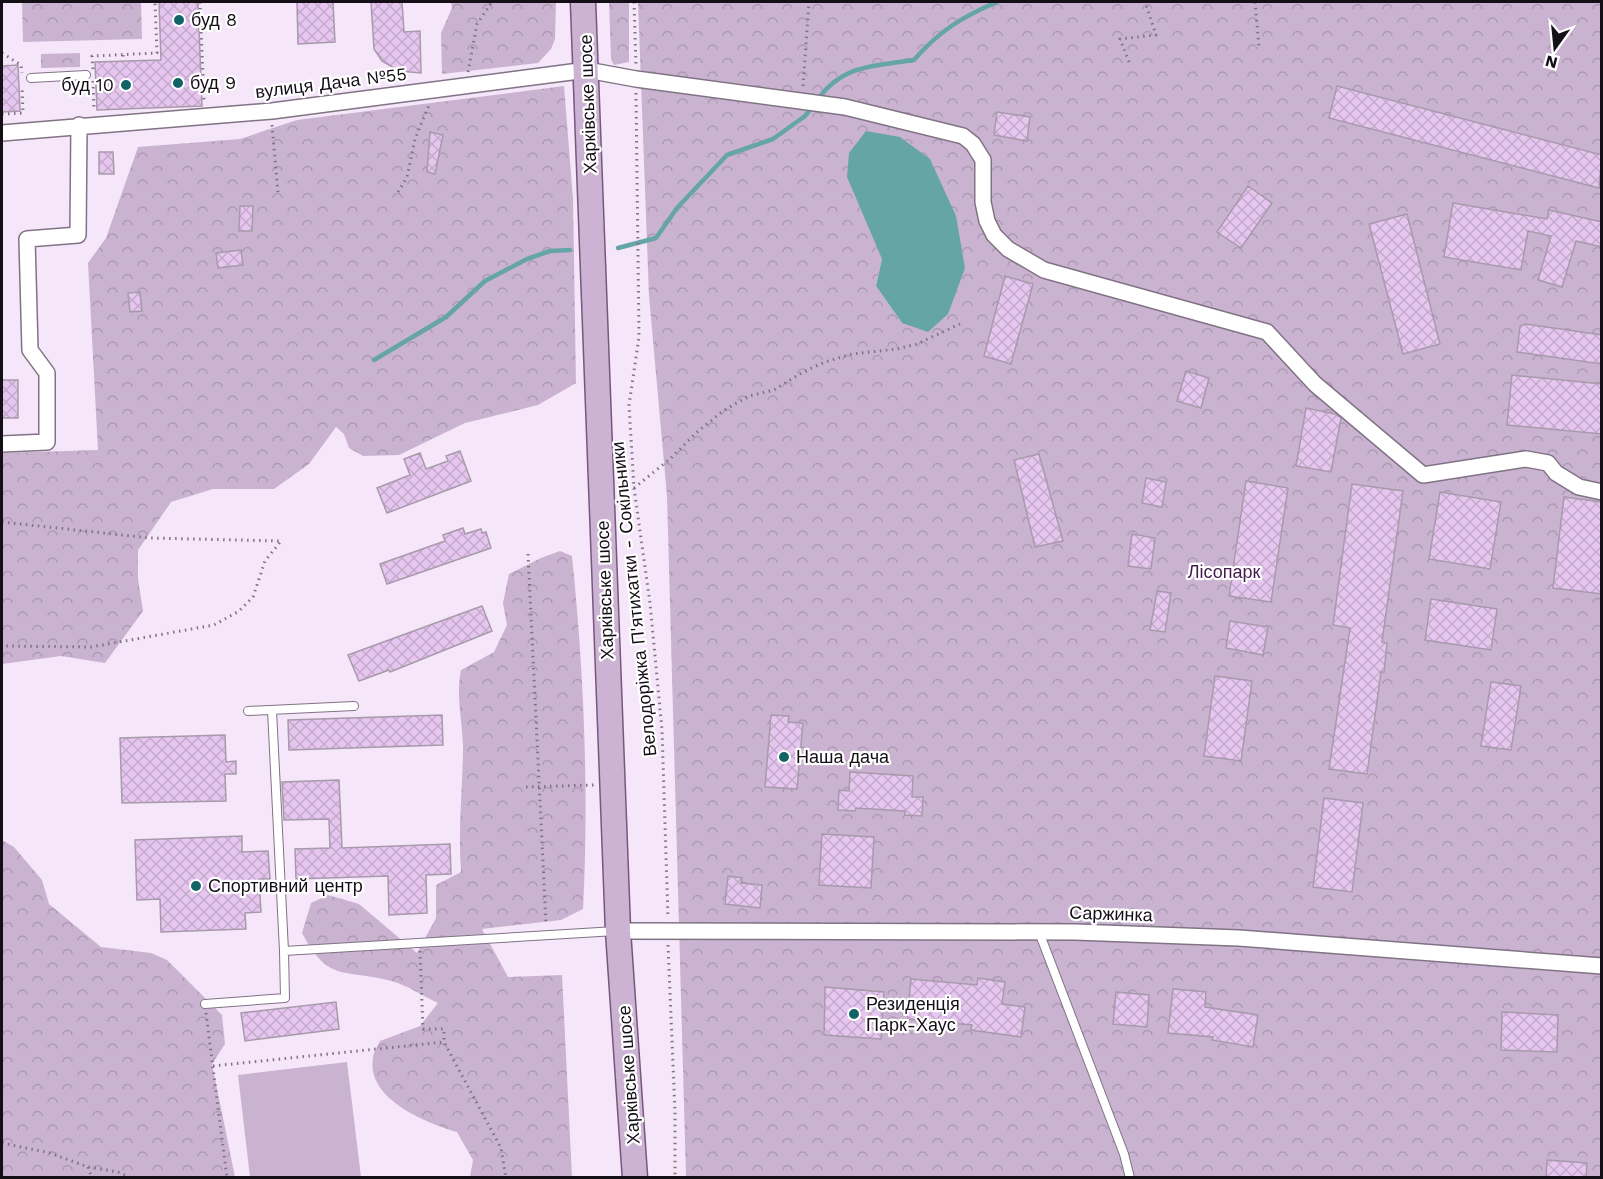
<svg xmlns="http://www.w3.org/2000/svg" width="1603" height="1179" viewBox="0 0 1603 1179" font-family="'Work Sans',sans-serif">
  <style>
    .forest { fill: url(#forest-crowns); fill-rule: evenodd }
    .pitch { fill: #cab3d1 }
    .water { fill: #65a5a7 }
    .lines { fill: none; stroke-linecap: round; stroke-linejoin: round }
    .stream { stroke: #65a5a7; stroke-width: 4.5 }
    .building { fill: url(#building-cross-hatch); stroke: #a79aab; stroke-width: 1.5 }
    .lane-casing { stroke: #807384; stroke-width: 10 }
    .street-casing { stroke: #807384; stroke-width: 18 }
    .primary-casing { stroke: #76587d; stroke-width: 27 }
    .path { stroke: #7e7481; stroke-width: 3; stroke-dasharray: 1.5 4.5; stroke-linecap: butt }
    .lane { stroke: #fff; stroke-width: 8 }
    .street { stroke: #fff; stroke-width: 15 }
    .primary { stroke: #ccb2d3; stroke-width: 24 }
    .poi-dot { fill: #126366; stroke: #fff; stroke-width: 2 }
    .labels { text-anchor: middle; stroke-width: 4.5; stroke-linejoin: round; paint-order: stroke }
    .poi-label { font-size: 18px; fill: #140f16; stroke: #fff; text-anchor: start }
    .street-label { font-size: 18px; fill: #140f16; stroke: #fff }
    .park-label { font-size: 18px; fill: #421a4c; stroke: #fff }
  </style>
  <defs>
    <pattern id="forest-crowns" width="20" height="18" patternUnits="userSpaceOnUse" patternTransform="scale(1.5)"><rect width="20" height="18" fill="#cab3d1"/><path d="M2 6a3 3 0 1 1 6 0M12 15a3 3 0 1 1 6 0" fill="none" stroke="#ad99b3"/></pattern>
    <pattern id="building-cross-hatch" width="8" height="8" patternUnits="userSpaceOnUse" patternTransform="scale(1.5)"><rect width="8" height="8" fill="#e6c6ef"/><path d="M0 0l8 8M0 8l8-8" fill="none" stroke="#c4a9cc"/></pattern>
  </defs>
  <rect width="100%" height="100%" fill="#f5e6f9"/>
  <path class="forest" d="M 22,2 L 141,2 L 142,39 L 23,42 Z
    M 451,2 L 556,2 L 555,39 L 551,49 L 538,63 L 442,74 L 441,33 L 452,8 Z
    M 609,2 L 629,2 L 629,62 L 614,65 L 611,59 Z
    M 638,2 L 1601,2 L 1601,1177 L 686,1177 L 667,496 L 649,296 ZM 882,259 L 902,323 L 876,286 Z
    M 80,53 L 80,67 L 41,68 L 41,54 Z
    M 564,86 L 573,199 L 576,383 L 538,405 L 465,423 L 399,455 L 363,456 L 349,448 L 344,434 L 336,427 L 309,464 L 274,489 L 213,489 L 171,502 L 138,550 L 138,579 L 143,611 L 105,663 L 61,656 L 2,664 L 2,453 L 98,450 L 88,263 L 106,238 L 138,147 L 240,139 L 297,120 Z
    M 560,551 L 572,556 C 584,673 589,791 583,909 L 561,920 L 482,929 L 508,977 L 562,975 L 572,1177 L 470,1177 L 473,1160 L 457,1132 C 426,1123 366,1099 373,1058 C 373,1053 378,1046 380,1041 L 420,1026 L 438,1003 C 423,996 407,985 391,981 C 344,968 329,984 302,933 L 311,903 L 328,895 L 359,904 L 417,953 L 436,918 L 436,885 L 461,872 C 458,833 462,794 463,754 C 464,726 455,699 461,670 L 494,652 L 507,625 L 503,603 L 509,574 L 541,558 Z
    M 2,840 L 14,847 L 42,880 L 49,904 L 101,947 L 151,953 L 167,960 L 222,1015 L 225,1044 L 212,1064 L 235,1177 L 2,1177 Z"/>
  <path class="pitch" d="M 347,1062 L 361,1177 L 250,1177 L 238,1075 Z"/>
  <path class="water" d="M 866,131 L 900,137 L 930,159 L 956,216 L 965,268 L 948,314 L 928,332 L 902,323 L 876,286 L 882,259 L 847,177 L 849,153 Z"/>
  <g class="lines">
    <path class="stream" d="M 818,99 C 843,64 876,66 914,60 C 939,31 962,17 997,2
      M 618,248 L 656,238 L 677,208 L 727,155 L 773,139 L 805,116 L 813,106
      M 374,360 L 446,317 L 485,281 L 527,259 L 550,251 L 570,250"/>
  </g>
  <path class="building" d="M 159,2 L 198,2 L 202,106 L 97,110 L 95,62 L 161,60 Z
    M 297,2 L 333,2 L 335,42 L 298,44 Z
    M 371,2 L 402,2 L 404,32 L 420,31 L 421,73 L 399,71 L 382,61 L 374,49 Z
    M 18,65 L 20,111 L 2,112 L 2,66 Z
    M 1337,86 L 1602,155 L 1599,188 L 1329,118 Z
    M 997,112 L 1030,117 L 1027,141 L 994,135 Z
    M 430,132 L 443,135 L 435,174 L 427,172 Z
    M 99,152 L 113,152 L 114,174 L 99,174 Z
    M 1248,186 L 1272,203 L 1241,248 L 1217,232 Z
    M 1453,203 L 1547,219 L 1549,210 L 1602,222 L 1602,247 L 1576,241 L 1562,287 L 1538,280 L 1551,236 L 1528,231 L 1521,270 L 1444,257 Z
    M 240,206 L 253,206 L 252,231 L 239,231 Z
    M 1407,214 L 1440,344 L 1403,354 L 1369,224 Z
    M 241,250 L 243,265 L 218,268 L 216,253 Z
    M 1005,276 L 1033,284 L 1011,364 L 984,356 Z
    M 140,292 L 142,311 L 130,312 L 128,293 Z
    M 1525,324 L 1602,335 L 1602,364 L 1517,352 L 1520,326 Z
    M 1186,371 L 1209,378 L 1201,408 L 1177,401 Z
    M 1512,375 L 1602,384 L 1602,434 L 1507,425 Z
    M 2,380 L 18,380 L 18,418 L 2,418 Z
    M 1306,408 L 1335,414 L 1341,418 L 1331,472 L 1296,466 Z
    M 460,451 L 471,481 L 387,513 L 377,488 L 410,475 L 404,459 L 420,453 L 426,469 L 448,461 L 446,456 Z
    M 1039,454 L 1063,541 L 1035,547 L 1014,460 Z
    M 1146,478 L 1166,482 L 1162,507 L 1142,503 Z
    M 1246,481 L 1288,488 L 1271,602 L 1229,596 Z
    M 1352,484 L 1403,491 L 1382,642 L 1387,643 L 1384,672 L 1381,672 L 1367,774 L 1329,769 L 1350,628 L 1333,625 Z
    M 1440,492 L 1501,502 L 1490,569 L 1429,559 Z
    M 1564,497 L 1602,502 L 1602,594 L 1553,588 Z
    M 463,528 L 465,534 L 481,529 L 482,533 L 486,532 L 491,548 L 387,584 L 380,564 L 445,541 L 443,535 Z
    M 1132,534 L 1155,538 L 1151,569 L 1128,566 Z
    M 1157,591 L 1171,593 L 1165,632 L 1150,630 Z
    M 1431,599 L 1497,609 L 1491,650 L 1425,640 Z
    M 482,606 L 492,631 L 390,672 L 389,670 L 359,681 L 348,655 Z
    M 1230,621 L 1268,627 L 1263,655 L 1226,648 Z
    M 1215,676 L 1252,681 L 1241,761 L 1204,756 Z
    M 1491,682 L 1521,686 L 1511,750 L 1481,746 Z
    M 442,715 L 443,745 L 289,750 L 288,720 Z
    M 771,715 L 789,716 L 788,722 L 803,723 L 797,789 L 765,787 Z
    M 225,735 L 226,762 L 236,761 L 236,774 L 225,774 L 226,801 L 122,803 L 120,738 Z
    M 850,772 L 913,776 L 912,797 L 923,797 L 922,816 L 905,815 L 905,811 L 856,808 L 855,811 L 838,810 L 839,790 L 849,791 Z
    M 339,780 L 342,848 L 450,844 L 451,874 L 426,875 L 427,913 L 389,915 L 388,876 L 296,879 L 295,849 L 330,848 L 329,819 L 284,820 L 282,782 Z
    M 1324,798 L 1363,803 L 1352,892 L 1313,887 Z
    M 822,834 L 874,837 L 871,888 L 819,885 Z
    M 242,836 L 242,852 L 268,851 L 270,879 L 259,879 L 261,912 L 245,913 L 246,929 L 161,932 L 160,899 L 137,900 L 135,840 Z
    M 728,876 L 742,878 L 741,883 L 762,885 L 760,908 L 725,904 Z
    M 978,978 L 1005,982 L 1002,1004 L 1025,1007 L 1021,1037 L 971,1030 L 972,1025 L 907,1019 L 911,979 L 977,985 Z
    M 825,987 L 884,992 L 881,1039 L 824,1035 Z
    M 1173,989 L 1206,992 L 1205,1007 L 1258,1015 L 1253,1047 L 1212,1040 L 1213,1037 L 1168,1033 Z
    M 1116,992 L 1149,995 L 1147,1027 L 1113,1024 Z
    M 336,1002 L 339,1029 L 245,1041 L 241,1013 Z
    M 1502,1012 L 1558,1015 L 1557,1052 L 1501,1050 Z
    M 1547,1160 L 1587,1163 L 1586,1178 L 1546,1178 Z"/>
  <g class="lines">
    <g class="lane-casing">
      <path id="lane" d="M 31,78 L 86,75
        M 272,710 L 284,951
        M 248,711 L 354,706
        M 1039,932 L 1124,1154 L 1130,1178
        M 205,1004 L 285,998 L 284,951 L 616,931"/>
    </g>
    <g class="street-casing">
      <path id="street" d="M 2,133 L 272,111 L 587,70 L 636,79 L 845,107 L 963,136 L 973,144 L 983,160 L 983,202 L 987,221 L 994,235 L 1008,249 L 1044,270 L 1267,332 L 1315,384 L 1423,475 L 1526,459 L 1548,463 L 1556,473 L 1579,487 L 1602,492
        M 2,444 L 47,442 L 47,373 L 30,350 L 27,239 L 78,235 L 79,125
        M 618,931 L 1075,932 L 1239,938 L 1602,966"/>
    </g>
    <g class="primary-casing">
      <path id="primary" d="M 583,2 L 618,931 L 635,1178"/>
    </g>
    <path class="path" d="M 200,2 L 204,102
      M 634,2 L 636,66
      M 1255,2 L 1259,47
      M 2,53 L 21,65 L 22,73
      M 123,55 L 123,61
      M 1129,62 L 1120,39 L 1156,35 L 1145,2
      M 93,69 L 92,56 L 157,53 L 155,2
      M 468,72 L 477,24 L 492,2
      M 93,81 L 94,111
      M 803,86 L 809,2
      M 636,93 L 639,337 L 629,405 L 634,488 L 650,603 L 662,730 L 668,918
      M 2,114 L 23,113 L 22,86
      M 272,125 L 278,193
      M 398,192 L 407,177 L 415,139 L 429,105
      M 634,488 L 670,459 L 696,433 L 723,411 L 749,396 L 774,390 L 803,372 L 825,362 L 852,354 L 897,349 L 917,344 L 960,324
      M 2,522 L 150,538 L 281,541 L 265,561 L 253,597 L 239,611 L 214,625 L 91,647 L 2,646
      M 528,554 L 546,924
      M 526,787 L 594,785
      M 668,945 L 675,1112 L 675,1178
      M 420,951 L 423,1029 L 444,1029 L 444,1042 L 501,1148 L 506,1178
      M 206,1013 L 227,1178
      M 213,1066 L 444,1042
      M 2,1143 L 50,1153 L 88,1167 L 118,1172 L 131,1178
      M 88,1167 L 92,1178"/>
    <use href="#lane" class="lane"/>
    <use href="#street" class="street"/>
    <use href="#primary" class="primary"/>
  </g>
  <g class="poi-dot">
    <circle cx="179" cy="20" r="6"/>
    <circle cx="178" cy="83" r="6"/>
    <circle cx="126" cy="85" r="6"/>
    <circle cx="784" cy="757" r="6"/>
    <circle cx="196" cy="886" r="6"/>
    <circle cx="854" cy="1014" r="6"/>
  </g>
  <g class="labels">
    <g class="poi-label">
      <text x="191" y="26">буд 8</text>
      <text x="190" y="89">буд 9</text>
      <text x="114" y="91" text-anchor="end">буд 10</text>
      <text x="796" y="763">Наша дача</text>
      <text x="208" y="892">Спортивний центр</text>
      <text x="866" y="1010">Резиденція<tspan x="866" dy="21">Парк-Хаус</tspan></text>
    </g>
    <g class="street-label">
      <text transform="translate(331 83) rotate(-7)" y="6">вулиця Дача №55</text>
      <text transform="translate(588 104) rotate(-92)" y="6">Харківське шосе</text>
      <text transform="translate(605 590) rotate(-92)" y="6">Харківське шосе</text>
      <text transform="translate(634 599) rotate(-96)" y="6">Велодоріжка П'ятихатки - Сокільники</text>
      <text transform="translate(1111 914) rotate(2)" y="6">Саржинка</text>
      <text transform="translate(629 1075) rotate(-94)" y="6">Харківське шосе</text>
    </g>
    <g class="park-label">
      <text x="1224" y="578">Лісопарк</text>
    </g>
  </g>
  <rect width="1603" height="1179" fill="none" stroke="#140f16" stroke-width="6"/>
  <g transform="translate(1555 48) rotate(195)" stroke="#ffffff" stroke-width="4.5" paint-order="stroke">
  <path d="M0-4.5L10 22L0 15L-10 22Z" fill="#140f16"/>
  <text y="-9" font-size="16" font-weight="bold" text-anchor="middle" fill="#140f16">N</text>
  </g>
</svg>
